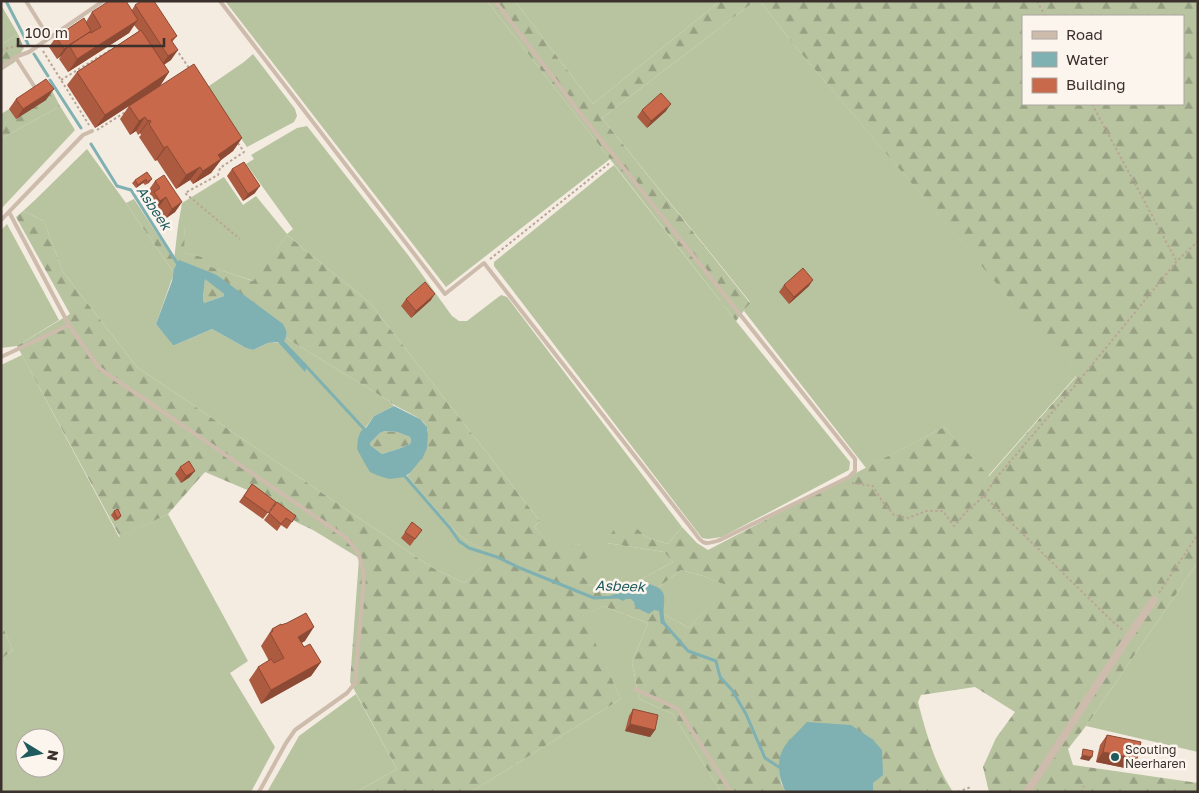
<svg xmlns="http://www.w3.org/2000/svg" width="1199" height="793" viewBox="0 0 1199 793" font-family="'Golos Text',sans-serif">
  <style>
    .grass { fill: #b8c4a0; fill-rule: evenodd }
    .forest { fill: url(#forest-firs); fill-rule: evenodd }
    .water { fill: #7fb0b2; fill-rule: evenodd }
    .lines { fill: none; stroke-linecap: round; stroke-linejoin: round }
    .stream { stroke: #7fb0b2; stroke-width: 3 }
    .path { stroke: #b9a596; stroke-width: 2; stroke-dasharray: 2.5 2.5; stroke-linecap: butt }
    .service { stroke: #cdbbac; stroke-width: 4 }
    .minor { stroke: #cdbbac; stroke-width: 8 }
    .wall { fill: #ac5a40 }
    .shaded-wall { fill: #8c4a34 }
    .building { fill: #c8694b; stroke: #8c4a34 }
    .poi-dot { fill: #1f5a5e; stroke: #fbf5ee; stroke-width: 2 }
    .labels { text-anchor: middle; stroke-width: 5; stroke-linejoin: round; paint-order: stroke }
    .poi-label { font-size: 12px; fill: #3b302b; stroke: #fbf5ee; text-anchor: start }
    .water-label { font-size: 14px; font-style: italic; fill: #1f5a5e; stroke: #fbf5ee }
  </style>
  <defs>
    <pattern id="forest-firs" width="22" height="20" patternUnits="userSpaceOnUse" patternTransform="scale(1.25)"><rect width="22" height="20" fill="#b8c4a0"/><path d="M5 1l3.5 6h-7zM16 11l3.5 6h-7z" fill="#97a083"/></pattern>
  </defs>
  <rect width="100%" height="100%" fill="#f4ebe1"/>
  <path class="grass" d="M 225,1 L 487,1 L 610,159 L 446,287 Z
    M 515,1 L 720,1 L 593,104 Z
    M 755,1 L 760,1 L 794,45 L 1076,376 L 988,476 L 944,427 L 866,468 L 744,311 L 750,302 L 602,118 Z
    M 1,5 L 18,34 L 1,45 Z
    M 253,54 L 295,109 L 297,116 L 294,122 L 247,147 L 206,88 L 244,62 Z
    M 60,106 L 75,130 L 1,209 L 1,139 Z
    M 307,126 L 408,255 L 452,316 L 459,321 L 467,321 L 501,295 L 507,297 L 682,527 L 668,544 L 646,537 L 637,528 L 607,543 L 664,552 L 673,562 L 616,593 L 590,585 L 567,559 L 581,544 L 557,551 L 534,527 L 540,521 L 370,303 L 287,235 L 254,281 L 201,264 L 203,257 L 183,253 L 185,226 L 178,226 L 182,203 L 224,177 L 243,205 L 256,196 L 287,234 L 293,229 L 246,164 L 254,159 L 251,155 L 297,128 Z
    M 87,149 L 126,203 L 174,273 L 156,324 L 173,344 L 175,345 L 212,329 L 246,348 L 253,350 L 268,343 L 283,342 L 286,338 L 389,401 L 394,406 L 374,416 L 358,438 L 404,477 L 407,476 L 455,531 L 467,541 L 496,555 L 464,583 L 431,567 L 137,367 L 63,272 L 44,221 L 23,211 L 35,200 Z
    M 614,165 L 736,321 L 850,462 L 849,470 L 722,537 L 708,539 L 702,538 L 494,266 L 494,262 Z
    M 7,224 L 59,320 L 17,346 L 1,348 L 1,230 Z
    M 22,355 L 119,537 L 168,514 L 248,661 L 230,673 L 275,747 L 251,792 L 3,792 L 1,787 L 1,659 L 13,650 L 1,623 L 1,365 ZM 25,738 L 55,738 L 55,768 L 25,768 Z
    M 1198,562 L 1198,752 L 1086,726 Z
    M 681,570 L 703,576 L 729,586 L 689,628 L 663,614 L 664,599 L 659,587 Z
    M 603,606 L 648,623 L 632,662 L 639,699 L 673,714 L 721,792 L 471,792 L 621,699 L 582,616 Z
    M 356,694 L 397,769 L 356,792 L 267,792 L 299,736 Z"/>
  <path class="forest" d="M 487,1 L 515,1 L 593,104 L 720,1 L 755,1 L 602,118 L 750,303 L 736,321 Z
    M 760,1 L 1198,1 L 1198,562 L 1086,726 L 1068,749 L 1073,765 L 1198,783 L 1198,792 L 989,792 L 983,767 L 996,738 L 1015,712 L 975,687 L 921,695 L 918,702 C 926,733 935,765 953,792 L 873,792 L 873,783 L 882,759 L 882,750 L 779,767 L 781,783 L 786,792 L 721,792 L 673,714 L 639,699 L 632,662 L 648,623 L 603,606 L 583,616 L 621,699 L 471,792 L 356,792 L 397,769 L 350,682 L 359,558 L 313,530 L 298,523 L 252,492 L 205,472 L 168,514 L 120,537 L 17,346 L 70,314 L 16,217 L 23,211 L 44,221 L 63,272 L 137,367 L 431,567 L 464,583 L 495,555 L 467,541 L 455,531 L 407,476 C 415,469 418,457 422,448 C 424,443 428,438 428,433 C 428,416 399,411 389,401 L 286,338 L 287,334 L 217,275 L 174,269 L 174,273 L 126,203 L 134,199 L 174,260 L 178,226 L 185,226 L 184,253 L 203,257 L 202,264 L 253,281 L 287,235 L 370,303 L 540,521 L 534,527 L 557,550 L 581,544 L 589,552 L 587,558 L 582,562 L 568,559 L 590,585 L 616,593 L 673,562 L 664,552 L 607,543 C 613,530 614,525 630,523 L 637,528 L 646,537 L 668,544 L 682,527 L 697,543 L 708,550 L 944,427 L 989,476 L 1076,377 L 794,45 ZM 1023,16 L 1183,16 L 1183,104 L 1023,104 ZM 681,570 L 703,576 L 728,586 L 689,628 L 663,614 L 664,599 L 666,591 L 659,587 Z
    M 18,34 L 24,48 L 15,62 L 1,71 L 1,45 Z
    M 49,85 L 60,106 L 1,139 L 1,114 Z
    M 205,278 L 224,294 L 224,296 L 204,303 L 203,298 Z
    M 385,431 L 397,432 L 410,437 L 411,441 L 410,444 L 398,449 L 382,454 L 370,445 L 370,443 L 380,433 Z
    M 1,623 L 13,650 L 1,659 Z"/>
  <path class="water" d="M 179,260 L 217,275 L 283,324 C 286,330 289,335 284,341 L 307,365 L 305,372 L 278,342 L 268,343 L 253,350 L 246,348 L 212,329 L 175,345 L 173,345 L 156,324 L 172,281 L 174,269 ZM 205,279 L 224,294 L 224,296 L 204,303 L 203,298 Z
    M 394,406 L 420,419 L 427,427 L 428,434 L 427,448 L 423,457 L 410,473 L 404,477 L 390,479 L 379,476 L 370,472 L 364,462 L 357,449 L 358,438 L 361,431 L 366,428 L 374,416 ZM 385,431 L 397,432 L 410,437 L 411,441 L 410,444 L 398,449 L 382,454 L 370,445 L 370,443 L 380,433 Z
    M 649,584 C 675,591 658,604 666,625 L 661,624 L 659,611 L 654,610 L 649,614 L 635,607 L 634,602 L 631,599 L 626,599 L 623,601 L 611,595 L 633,591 Z
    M 807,722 L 851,725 L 872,739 L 882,750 L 883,775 L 873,783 L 873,792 L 786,792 C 779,780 776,762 783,749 C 788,740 800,730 807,722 Z"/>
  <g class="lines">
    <path class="stream" d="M 6,1 L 28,44
      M 34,54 L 48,76
      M 50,80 L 81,128
      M 91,144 L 117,186 L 131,190 L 179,266
      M 304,364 L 366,431
      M 403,474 L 450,528 L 459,541 L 469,548 L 497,557 L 520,568 L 594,598 L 618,597
      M 662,621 L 688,651 L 716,661 L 720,677 L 732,690 L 746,714 L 765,758 L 782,769"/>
    <path class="path" d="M 1037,1 L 1045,16
      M 176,49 L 189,68
      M 1,50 L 16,46 L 23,47
      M 43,51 L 89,125
      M 61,80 L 112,49
      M 1092,104 L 1176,260
      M 97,130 L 127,111
      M 238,143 L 244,152 L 220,168 L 218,175 L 185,193 L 240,239
      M 490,259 L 611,162
      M 852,483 L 873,486 L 882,501 L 894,515 L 908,518 L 926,511 L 943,511 L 954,526 L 966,512 L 984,496 L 997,477 L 1078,382 L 1177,261 L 1198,241
      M 984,496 L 1113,622 L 1124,631
      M 1159,593 L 1198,534
      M 958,792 L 971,787
      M 1081,792 L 1084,786"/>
    <path class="service" d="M 26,1 L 49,38
      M 220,1 L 445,294 L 484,263 L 695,533 C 703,546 707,544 720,540 L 849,477 L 855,471 L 855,459 L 583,117 L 495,1
      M 16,58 L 36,89
      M 1,67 L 18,56 L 29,52 L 103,1
      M 9,212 L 69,325 L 99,368 L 345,537 C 359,551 361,557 364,578 L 355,683 L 347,693 L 295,730 L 286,743 L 259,792
      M 1,220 L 83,135 L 92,131
      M 1,357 L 69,325
      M 635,689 L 678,709 L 731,792"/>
    <path class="minor" d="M 1027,792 C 1070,728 1110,662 1154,600"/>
  </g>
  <path class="wall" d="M 135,5 L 177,36 L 172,42 L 171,60 L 164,65 L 169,72 L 160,86 L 95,128 L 67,85 L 77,72 L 139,31 L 134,25 L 129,33 L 68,72 L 59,59 L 61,56 L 57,59 L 49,47 L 56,37 L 86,22 L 92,12 L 132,10 Z
    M 16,99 L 46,100 L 16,119 L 9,109 Z
    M 129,106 L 242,138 L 233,151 L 221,160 L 211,173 L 193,184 L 190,180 L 176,189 L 157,160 L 155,161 L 139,137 L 141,135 L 140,133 L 138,135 L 136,131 L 130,135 L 120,119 Z
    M 642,110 L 666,111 L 647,128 L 637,117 Z
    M 232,169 L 255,193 L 243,201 L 227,176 Z
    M 152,179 L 149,183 L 145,185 L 143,183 L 136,188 L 132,183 L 135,180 Z
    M 155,181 L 182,202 L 175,212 L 165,219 L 158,208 L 153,211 L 147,202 L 151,196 L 148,191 Z
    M 784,285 L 809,286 L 789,304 L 779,292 Z
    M 406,299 L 431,300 L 411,318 L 401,306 Z
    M 180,467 L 190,477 L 181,483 L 175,474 Z
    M 252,484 L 276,502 L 263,519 L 239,502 Z
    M 277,502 L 296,516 L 287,529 L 281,525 L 277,531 L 264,520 Z
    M 114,511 L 121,516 L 119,519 L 115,521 L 111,515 Z
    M 412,522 L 422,530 L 410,546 L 401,538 Z
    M 281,625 L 305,641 L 301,643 L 304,647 L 321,662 L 311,676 L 261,704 L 249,680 L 258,667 L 269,661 L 261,646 L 272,629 Z
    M 633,709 L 655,730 L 650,737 L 625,731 L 629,716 Z
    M 1107,735 L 1137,759 L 1130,769 L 1096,762 L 1100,745 Z"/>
  <path class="shaded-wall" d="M 138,20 L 129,33 L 68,72 L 77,59 Z
    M 69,46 L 61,56 L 57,59 L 64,49 Z
    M 178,50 L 171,60 L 161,66 L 168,56 Z
    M 169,72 L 160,86 L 95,128 L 105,115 Z
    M 54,89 L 46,100 L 16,119 L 23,109 Z
    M 671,104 L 666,111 L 647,128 L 651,121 Z
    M 145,117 L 136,131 L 130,135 L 139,121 Z
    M 150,120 L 140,133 L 138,135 L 148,121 Z
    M 242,138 L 233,151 L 221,160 L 211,173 L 193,184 L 203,171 L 218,155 Z
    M 167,146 L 157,160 L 155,161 L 164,148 Z
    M 200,167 L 190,180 L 176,189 L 186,175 Z
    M 146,179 L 143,183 L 136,188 L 138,185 Z
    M 260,186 L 255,193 L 243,201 L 248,194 Z
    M 166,197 L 158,208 L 153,211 L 160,201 Z
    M 182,202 L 175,212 L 165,219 L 172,209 Z
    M 813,280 L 809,286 L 789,304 L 794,297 Z
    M 435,294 L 431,300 L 411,318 L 416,311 Z
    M 195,471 L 190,477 L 181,483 L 186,476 Z
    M 314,627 L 305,641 L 289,650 L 298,637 Z
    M 321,662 L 311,676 L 261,704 L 271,690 Z
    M 630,724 L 655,730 L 650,737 L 625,731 Z
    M 1103,752 L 1137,759 L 1130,769 L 1096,762 Z
    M 1082,755 L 1092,757 L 1089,761 L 1080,759 Z"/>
  <path class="building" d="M 109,1 L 126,1 L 138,20 L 77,59 L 69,45 L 90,32 L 91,33 L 101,27 L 92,12 Z
    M 141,1 L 154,1 L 177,36 L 171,40 L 178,50 L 168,56 L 135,5 Z
    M 84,18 L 91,31 L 64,49 L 56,37 Z
    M 141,30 L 169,72 L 105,115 L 77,72 Z
    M 194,64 L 242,138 L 218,155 L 221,159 L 203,171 L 200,167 L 186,175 L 167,146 L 164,148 L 149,124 L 151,122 L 150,120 L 148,121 L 145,117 L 139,121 L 129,106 Z
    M 46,79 L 54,89 L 23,109 L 16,99 Z
    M 661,93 L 671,104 L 651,121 L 642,110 Z
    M 244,162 L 260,186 L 248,194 L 232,169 Z
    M 147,172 L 152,179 L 147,182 L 146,179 L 138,185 L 135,180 Z
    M 164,175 L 182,202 L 172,209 L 166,197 L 160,201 L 154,192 L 160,188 L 155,181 Z
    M 803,268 L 813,280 L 794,297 L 784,285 Z
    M 425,282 L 435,294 L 416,311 L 406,299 Z
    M 189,461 L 195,471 L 186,476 L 180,467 Z
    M 252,484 L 276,502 L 268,513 L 244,496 Z
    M 277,502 L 296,516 L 292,522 L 286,518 L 281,524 L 269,513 Z
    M 118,509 L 121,516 L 117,518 L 114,511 Z
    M 412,522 L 422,530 L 415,539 L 405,532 Z
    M 306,613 L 314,627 L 298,637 L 304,647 L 310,644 L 321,662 L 271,690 L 258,667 L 271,659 L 274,663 L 284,658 L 270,633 L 273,631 L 272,629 L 281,624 L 281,625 L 287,623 Z
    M 633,709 L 658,715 L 655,730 L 630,724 Z
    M 1107,735 L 1141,742 L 1137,759 L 1103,752 Z
    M 1083,749 L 1093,751 L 1092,757 L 1082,755 Z"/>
  <circle class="poi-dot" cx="1115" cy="757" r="5"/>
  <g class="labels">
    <g class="poi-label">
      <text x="1125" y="754">Scouting<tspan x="1125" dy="14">Neerharen</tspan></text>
    </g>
    <g class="water-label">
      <text transform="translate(154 208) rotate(56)" y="5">Asbeek</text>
      <text transform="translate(620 586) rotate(2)" y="5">Asbeek</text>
    </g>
  </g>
  <rect width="1199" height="793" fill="none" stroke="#3b302b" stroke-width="5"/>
  <rect x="1022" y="15" width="162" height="90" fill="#fbf5ee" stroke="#aea6a0"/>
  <rect x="1032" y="31" width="25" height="8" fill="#cdbbac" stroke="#aea6a0"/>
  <text x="1066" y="40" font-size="15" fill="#3b302b">Road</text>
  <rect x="1032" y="52" width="25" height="15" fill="#7fb0b2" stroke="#aea6a0"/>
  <text x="1066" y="65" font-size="15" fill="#3b302b">Water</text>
  <rect x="1032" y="78" width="25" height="15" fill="#c8694b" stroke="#aea6a0"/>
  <text x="1066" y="90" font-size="15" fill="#3b302b">Building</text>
  <g transform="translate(40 753) rotate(100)"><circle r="24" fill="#fbf5ee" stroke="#aea6a0"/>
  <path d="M0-4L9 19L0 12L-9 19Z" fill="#1f5a5e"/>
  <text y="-8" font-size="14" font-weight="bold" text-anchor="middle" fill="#3b302b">N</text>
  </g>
  <path d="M18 38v8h146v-8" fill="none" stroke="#3b302b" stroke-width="2.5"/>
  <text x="25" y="38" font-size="15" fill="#3b302b" stroke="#fbf5ee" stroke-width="4" paint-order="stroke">100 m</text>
</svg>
